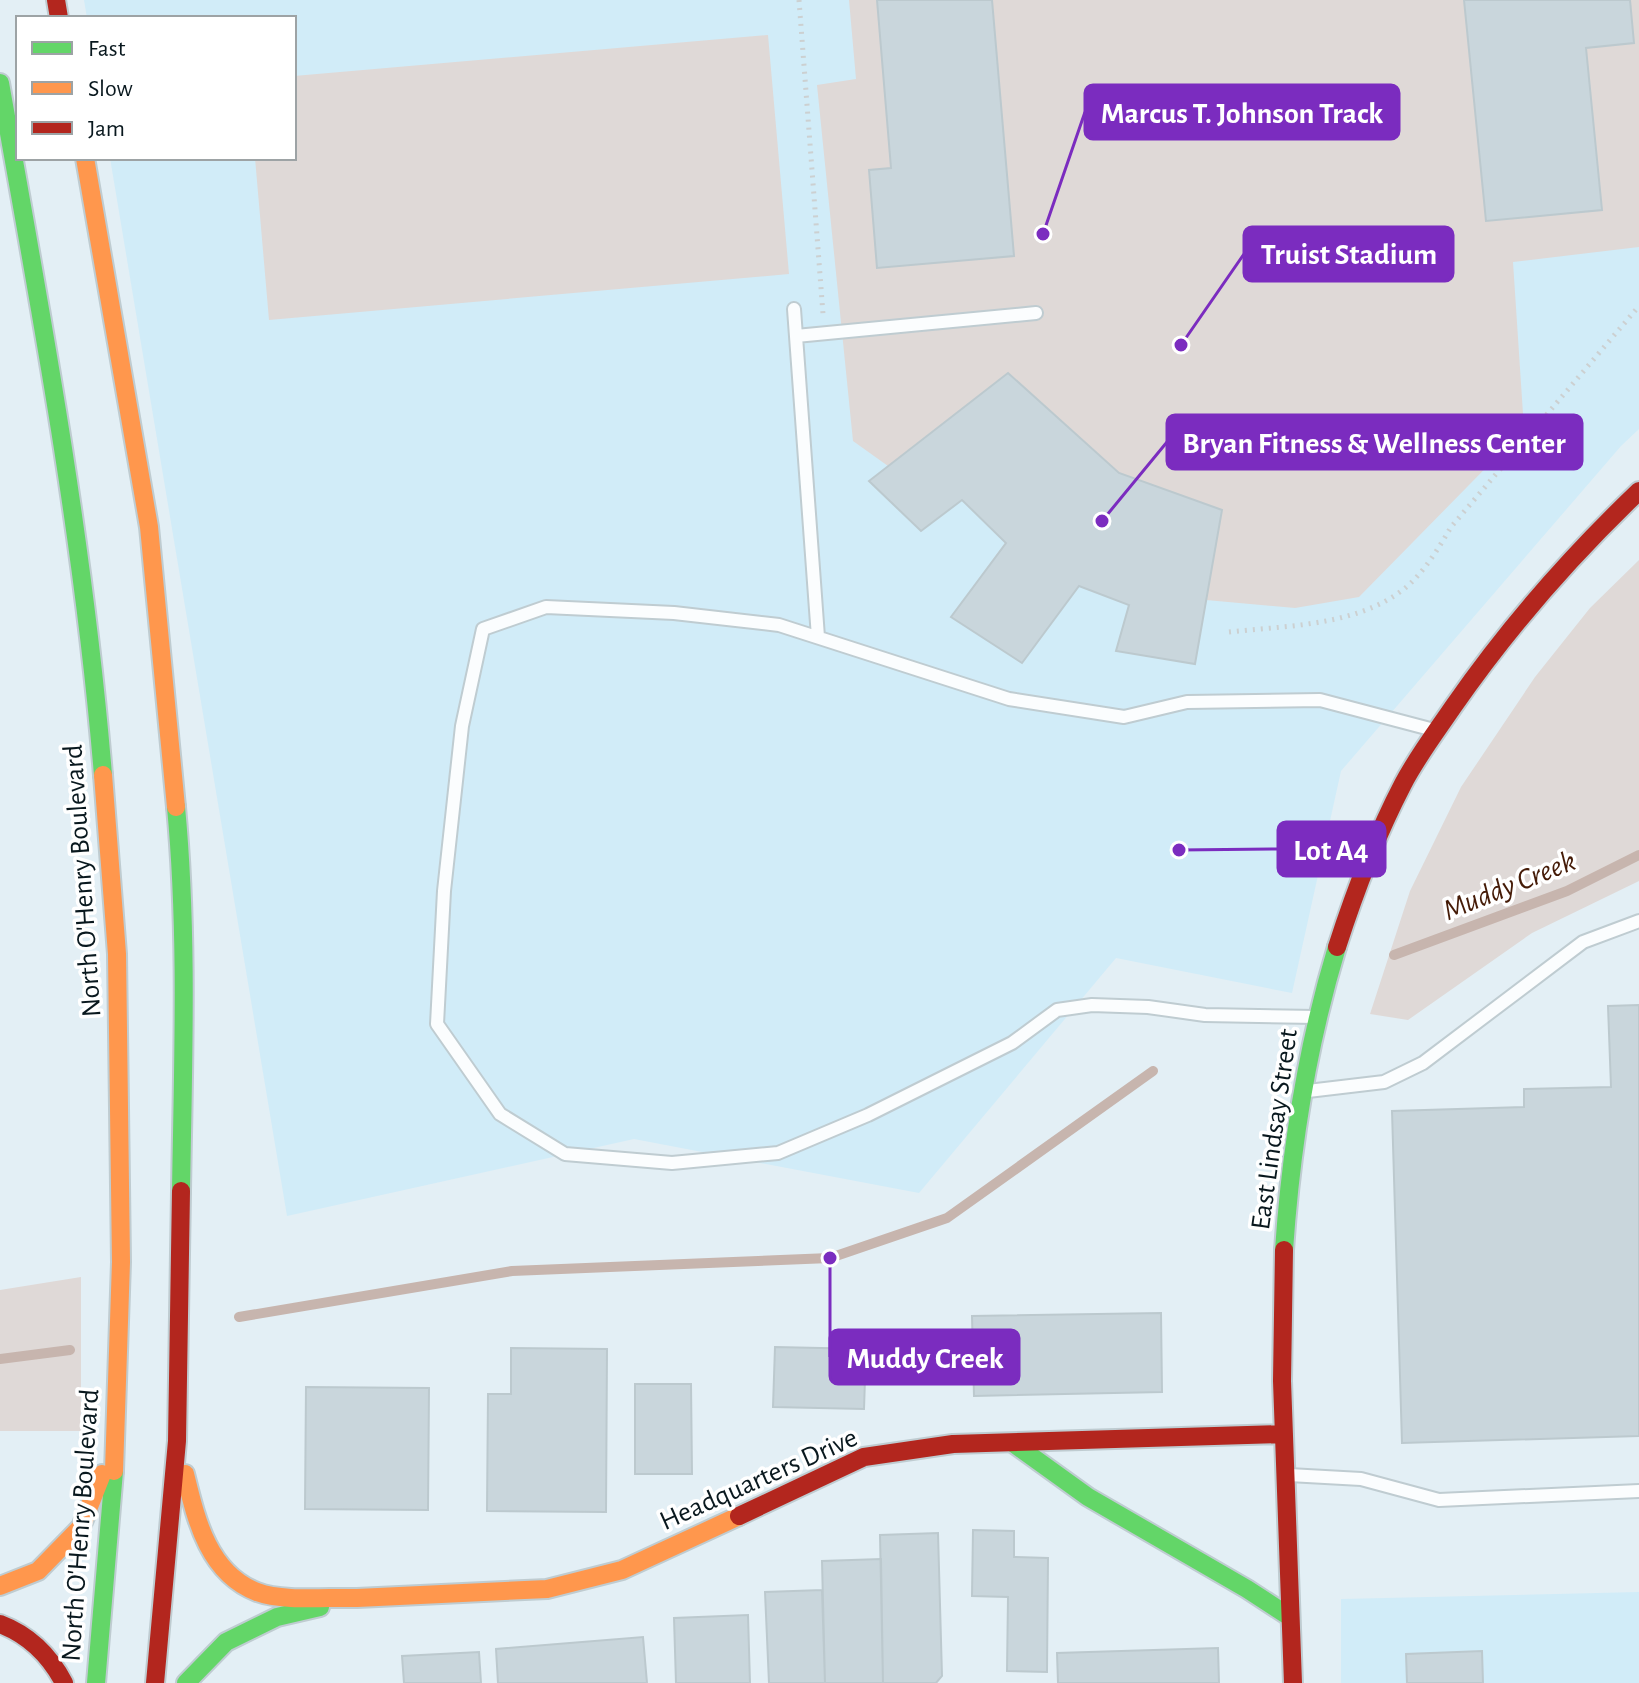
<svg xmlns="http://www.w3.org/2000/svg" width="1639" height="1683" viewBox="0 0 1639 1683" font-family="'Alegreya Sans',sans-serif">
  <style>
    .built { fill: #d1ecf8 }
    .green { fill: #dfd9d7 }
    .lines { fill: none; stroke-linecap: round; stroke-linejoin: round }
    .stream { stroke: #c7b5ae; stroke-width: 10 }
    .building { fill: #c9d6dc; stroke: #bcc9ce; stroke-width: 2 }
    .lane-casing { stroke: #bfccd1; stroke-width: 16 }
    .fast-casing { stroke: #bfccd1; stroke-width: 22 }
    .slow-casing { stroke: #bfccd1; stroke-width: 22 }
    .jam-casing { stroke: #bfccd1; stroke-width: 22 }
    .path { stroke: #ccd0d1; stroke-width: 5; stroke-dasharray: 2 6; stroke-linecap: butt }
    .lane { stroke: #fbfdfe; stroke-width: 12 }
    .fast { stroke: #63d668; stroke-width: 18 }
    .slow { stroke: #ff974d; stroke-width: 18 }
    .jam { stroke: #b3261e; stroke-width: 18 }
    .labels { text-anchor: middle; stroke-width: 7; stroke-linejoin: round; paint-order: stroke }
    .street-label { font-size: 28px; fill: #09181e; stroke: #fff }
    .water-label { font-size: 30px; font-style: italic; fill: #451b07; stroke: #fff }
    .leader { fill: none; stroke: #7b2cbf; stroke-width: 3 }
    .callout-dot { fill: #7b2cbf; stroke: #fff; stroke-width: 3 }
    .callout { fill: #7b2cbf; stroke: #7b2cbf; stroke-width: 3 }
    .callout-label { font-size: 30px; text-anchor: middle; font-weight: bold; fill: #fff }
  </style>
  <rect width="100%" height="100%" fill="#e3eff5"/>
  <path class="built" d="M 84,0 L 1639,0 L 1639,429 L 1621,446 L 1341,771 L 1292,993 L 1116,958 L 919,1193 L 634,1139 L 287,1216 L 110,158 L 294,158 L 294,18 L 87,18 Z
    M 1639,1592 L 1639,1683 L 1341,1683 L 1341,1599 Z"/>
  <path class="green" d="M 849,0 L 1639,0 L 1639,247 L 1513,262 L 1524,429 L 1359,597 L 1295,608 L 1206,600 L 1195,664 L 1116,651 L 1129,605 L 1079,586 L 1022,663 L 951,617 L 1005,543 L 962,500 L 921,531 L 869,481 L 888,466 L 853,441 L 817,85 L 856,79 Z
    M 768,35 L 789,274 L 269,320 L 255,158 L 294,158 L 294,76 Z
    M 1639,560 L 1639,881 L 1532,933 L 1408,1020 L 1370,1014 L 1410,891 L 1461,787 L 1535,677 L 1590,608 Z
    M 81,1277 L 81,1431 L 0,1431 L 0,1290 Z"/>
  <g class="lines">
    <path class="stream" d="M 1394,955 L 1567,891 L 1639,855
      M 239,1317 L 512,1271 L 830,1258 L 947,1218 L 1153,1071
      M 0,1359 L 70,1350"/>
  </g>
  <path class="building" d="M 877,0 L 992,0 L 1014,256 L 877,268 L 869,170 L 891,168 Z
    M 1464,0 L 1630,0 L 1634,43 L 1586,48 L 1602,210 L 1486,221 Z
    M 1008,373 L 1119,473 L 1222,510 L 1195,664 L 1116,651 L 1129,605 L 1079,586 L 1022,663 L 951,617 L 1006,543 L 962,500 L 921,531 L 869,481 Z
    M 1639,1005 L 1639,1436 L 1402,1443 L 1392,1111 L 1524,1107 L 1524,1089 L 1611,1087 L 1608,1006 Z
    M 1161,1313 L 1162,1392 L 974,1396 L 972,1316 Z
    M 775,1347 L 866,1349 L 864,1409 L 773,1407 Z
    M 511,1348 L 607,1349 L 606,1512 L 487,1511 L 488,1394 L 511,1394 Z
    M 635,1384 L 691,1384 L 692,1474 L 635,1474 Z
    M 306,1387 L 429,1388 L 428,1510 L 305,1509 Z
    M 973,1530 L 1014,1531 L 1014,1557 L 1048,1558 L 1047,1672 L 1007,1671 L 1008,1597 L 972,1596 Z
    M 938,1533 L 942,1676 L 936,1683 L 883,1683 L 880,1535 Z
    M 881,1559 L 883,1683 L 825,1683 L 822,1561 Z
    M 822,1590 L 825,1683 L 769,1683 L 765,1592 Z
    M 748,1615 L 750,1683 L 676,1683 L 674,1618 Z
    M 643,1637 L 647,1683 L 498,1683 L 496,1649 Z
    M 1218,1648 L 1219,1683 L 1058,1683 L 1057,1653 Z
    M 1482,1651 L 1483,1683 L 1407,1683 L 1406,1654 Z
    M 479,1652 L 481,1683 L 404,1683 L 402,1656 Z"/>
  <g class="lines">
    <g class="lane-casing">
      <path id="lane" d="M 794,309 L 818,637
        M 796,336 L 1036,313
        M 1316,1017 L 1205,1015 L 1148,1007 L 1092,1005 L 1057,1010 L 1012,1043 L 868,1115 L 778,1153 L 672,1163 L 565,1154 L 500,1114 L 437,1024 L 444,891 L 462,726 L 483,629 L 546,607 L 674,613 L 779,625 L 1009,699 L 1124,717 L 1187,702 L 1320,700 L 1434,730
        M 1308,1091 L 1384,1082 L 1423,1063 L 1583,942 L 1639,921
        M 1289,1475 L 1361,1479 L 1439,1500 L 1639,1491"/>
    </g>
    <g class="fast-casing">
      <path id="fast" d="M 0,83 C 41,312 84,543 103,775
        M 176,807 C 188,934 183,1064 181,1191
        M 1284,1250 C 1291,1147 1307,1046 1337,947
        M 1013,1443 L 1088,1497 L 1247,1589 L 1290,1617
        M 96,1683 L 114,1471
        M 186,1683 L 226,1642 L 277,1617 L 320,1607"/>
    </g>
    <g class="slow-casing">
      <path id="slow" d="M 85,158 L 149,527 L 176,807
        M 103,775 L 117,954 L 121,1262 L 114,1471
        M 185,1474 C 196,1519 208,1573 257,1592 C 283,1602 328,1597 357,1598
        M 0,1586 L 38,1571 L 81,1527 L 102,1474
        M 357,1598 L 547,1589 L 622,1570 L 739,1516"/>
    </g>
    <g class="jam-casing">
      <path id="jam" d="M 56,0 L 59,18
        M 1337,947 C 1355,891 1376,836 1403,784 C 1417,757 1436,732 1453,707 C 1507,629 1570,557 1639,491
        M 1284,1250 L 1282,1381 L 1293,1683
        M 739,1516 L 864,1457 L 953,1444 L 1284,1434
        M 0,1624 C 29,1635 50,1656 64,1683
        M 155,1683 L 177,1441 L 181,1191"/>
    </g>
    <path class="path" d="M 799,0 L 823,314
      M 1229,632 C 1284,626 1350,626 1397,594 C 1420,579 1437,551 1451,527 L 1639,306"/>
    <use href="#lane" class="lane"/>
    <use href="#fast" class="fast"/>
    <use href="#slow" class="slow"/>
    <use href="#jam" class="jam"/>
  </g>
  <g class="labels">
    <g class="street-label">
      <text transform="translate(81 881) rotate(-94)" y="10">North O'Henry Boulevard</text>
      <text transform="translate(1273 1129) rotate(-82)" y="10">East Lindsay Street</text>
      <text transform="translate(758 1478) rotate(-24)" y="10">Headquarters Drive</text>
      <text transform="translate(79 1525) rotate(-86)" y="10">North O'Henry Boulevard</text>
    </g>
    <g class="water-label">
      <text transform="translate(1509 885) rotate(-22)" y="10">Muddy Creek</text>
    </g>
  </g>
  <path class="leader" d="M1043 234L1085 112M1181 345L1244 254M1102 521L1167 442M1179 850L1278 849M830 1258L830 1357"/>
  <g class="callout-dot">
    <circle cx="1043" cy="234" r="8"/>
    <circle cx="1181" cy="345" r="8"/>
    <circle cx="1102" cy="521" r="8"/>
    <circle cx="1179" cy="850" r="8"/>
    <circle cx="830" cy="1258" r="8"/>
  </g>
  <g class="callout">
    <rect x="1085" y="85" width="314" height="54" rx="8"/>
    <rect x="1244" y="227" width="209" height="54" rx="8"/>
    <rect x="1167" y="415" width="415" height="54" rx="8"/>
    <rect x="1278" y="822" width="107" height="54" rx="8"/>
    <rect x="830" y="1330" width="189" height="54" rx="8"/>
  </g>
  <g class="callout-label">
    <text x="1242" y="123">Marcus T. Johnson Track</text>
    <text x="1349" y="264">Truist Stadium</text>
    <text x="1374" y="453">Bryan Fitness &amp; Wellness Center</text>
    <text x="1331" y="860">Lot A4</text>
    <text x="925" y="1368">Muddy Creek</text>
  </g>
  <rect x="16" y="16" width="280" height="144" fill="#ffffff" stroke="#9da3a5" stroke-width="2"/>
  <rect x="32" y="42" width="40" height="12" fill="#63d668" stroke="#9da3a5" stroke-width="2"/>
  <text x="88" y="56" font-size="24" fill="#09181e">Fast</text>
  <rect x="32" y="82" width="40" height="12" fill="#ff974d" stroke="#9da3a5" stroke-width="2"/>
  <text x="88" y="96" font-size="24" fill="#09181e">Slow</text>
  <rect x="32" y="122" width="40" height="12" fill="#b3261e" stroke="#9da3a5" stroke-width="2"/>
  <text x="88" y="136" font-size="24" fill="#09181e">Jam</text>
</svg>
